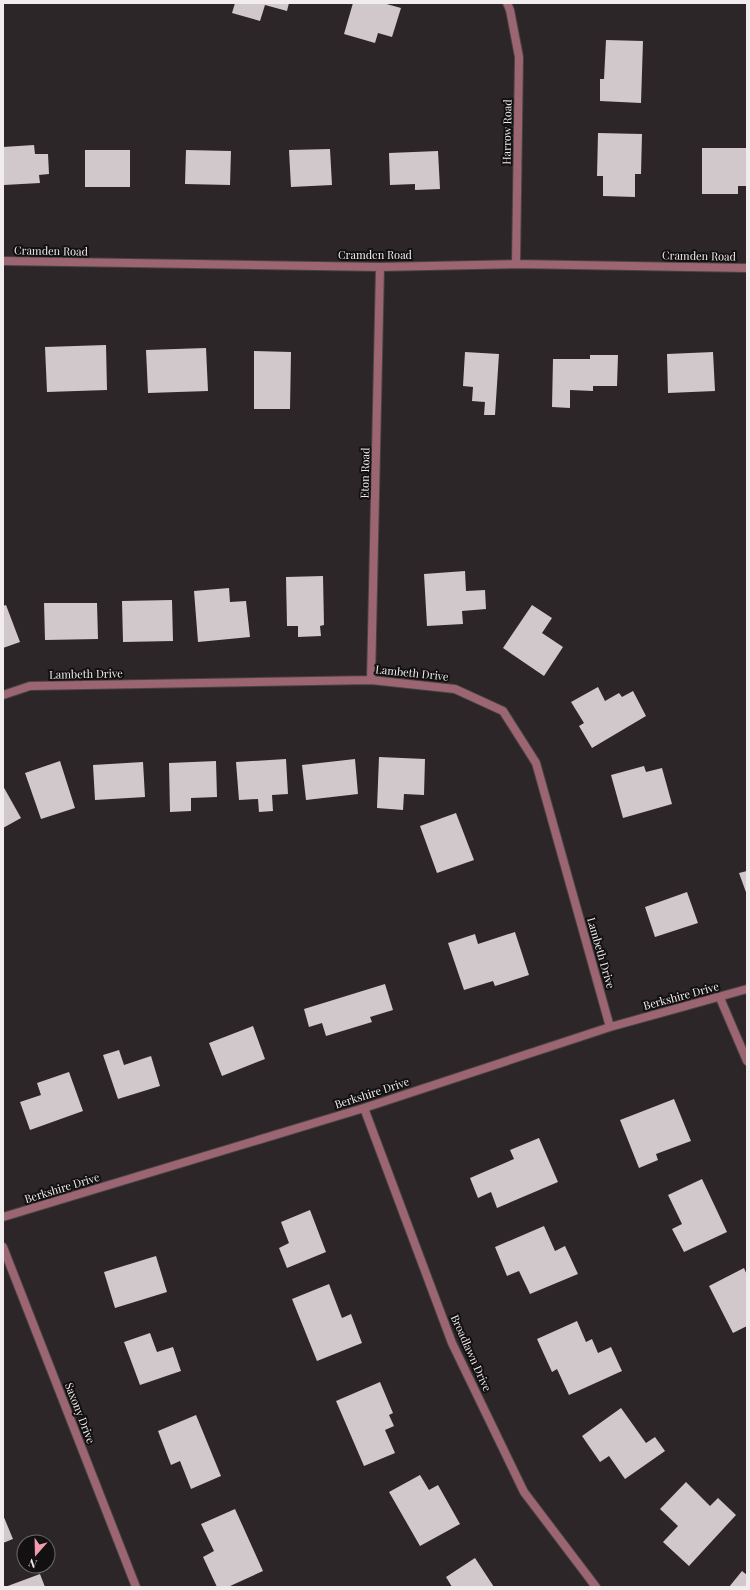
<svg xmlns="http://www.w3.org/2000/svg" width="750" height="1590" viewBox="0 0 750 1590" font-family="'Playfair Display',serif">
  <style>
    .building { fill: #d0c8ca }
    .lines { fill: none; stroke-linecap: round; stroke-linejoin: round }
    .street-casing { stroke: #484244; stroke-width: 10 }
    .street { stroke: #9b6571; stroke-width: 8 }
    .labels { text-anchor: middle; stroke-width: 4; stroke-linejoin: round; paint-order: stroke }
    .street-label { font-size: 11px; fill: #f1eced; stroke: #131011 }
  </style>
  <rect width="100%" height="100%" fill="#2d2628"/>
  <path class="building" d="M 235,3 L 289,3 L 287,11 L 265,5 L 260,21 L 232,13 Z
    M 353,3 L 383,3 L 401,8 L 392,37 L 378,33 L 375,43 L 344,34 Z
    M 606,40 L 643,41 L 641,103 L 600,101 L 600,79 L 604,79 Z
    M 598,133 L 642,134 L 641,174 L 635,174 L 635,197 L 603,196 L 603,176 L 597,176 Z
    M 34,145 L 35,154 L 48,154 L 49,174 L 39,175 L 40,183 L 4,185 L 3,147 Z
    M 702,148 L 747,148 L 747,186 L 738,186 L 738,194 L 702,194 Z
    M 330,149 L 332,185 L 291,187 L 289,150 Z
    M 85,150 L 130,150 L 130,187 L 85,187 Z
    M 186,150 L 231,151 L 230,185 L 185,184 Z
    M 438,151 L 440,189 L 415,190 L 415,184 L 390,185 L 389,153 Z
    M 106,345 L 107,390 L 47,392 L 45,347 Z
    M 206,348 L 208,391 L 148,393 L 146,350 Z
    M 254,351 L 291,352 L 290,409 L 254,409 Z
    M 465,352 L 499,354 L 495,415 L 484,415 L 485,402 L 472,401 L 473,387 L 463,386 Z
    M 713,352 L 715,391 L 668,393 L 667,354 Z
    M 590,355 L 618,355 L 617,386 L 593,386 L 593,391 L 570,390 L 570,408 L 552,407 L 553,359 L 590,359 Z
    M 465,571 L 466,591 L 485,590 L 486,609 L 462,611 L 463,624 L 427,626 L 424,574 Z
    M 323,576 L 324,625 L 320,626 L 321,636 L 298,637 L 298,626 L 287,626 L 286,577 Z
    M 229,588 L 230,602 L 246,601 L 250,637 L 198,642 L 194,591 Z
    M 172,600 L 173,641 L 123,642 L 122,601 Z
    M 44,603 L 97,603 L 98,639 L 45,640 Z
    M 6,605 L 20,642 L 3,648 L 3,606 Z
    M 532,605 L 552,618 L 542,633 L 563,647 L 544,676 L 503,648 Z
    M 598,687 L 605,701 L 619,693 L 622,697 L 633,691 L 646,716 L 592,748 L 579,726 L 584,723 L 571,702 Z
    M 379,757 L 425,759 L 424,795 L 404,794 L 403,810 L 377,808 Z
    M 286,759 L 288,794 L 272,795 L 273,811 L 259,812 L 258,799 L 239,800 L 236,762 Z
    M 355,759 L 358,794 L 306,800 L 302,765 Z
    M 60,761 L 75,808 L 41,819 L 25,773 Z
    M 216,761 L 217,797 L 191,798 L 191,811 L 170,812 L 169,763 Z
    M 143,762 L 145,797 L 95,800 L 93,765 Z
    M 644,766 L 646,772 L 662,768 L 672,804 L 623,818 L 611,775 Z
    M 3,786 L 21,818 L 3,828 Z
    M 456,813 L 474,860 L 437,873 L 420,826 Z
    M 747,871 L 747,895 L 739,873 Z
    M 687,892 L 698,923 L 655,937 L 645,907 Z
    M 515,932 L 529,975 L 495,986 L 493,981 L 464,990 L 448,943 L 475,934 L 478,944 Z
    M 385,984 L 393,1010 L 370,1017 L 372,1022 L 326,1036 L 322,1023 L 309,1027 L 304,1009 Z
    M 253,1026 L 265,1059 L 222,1076 L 209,1043 Z
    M 119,1050 L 124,1065 L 151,1056 L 160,1086 L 118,1099 L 103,1055 Z
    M 69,1072 L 83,1111 L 30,1130 L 20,1102 L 41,1095 L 37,1083 Z
    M 674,1099 L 691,1141 L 656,1154 L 658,1160 L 639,1168 L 620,1120 Z
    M 539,1138 L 558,1182 L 497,1208 L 491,1192 L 478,1198 L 470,1178 L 514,1159 L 510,1150 Z
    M 702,1179 L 727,1232 L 684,1252 L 672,1229 L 682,1224 L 668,1195 Z
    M 310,1210 L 326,1252 L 287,1268 L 279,1248 L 289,1243 L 281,1222 Z
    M 544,1226 L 555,1251 L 565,1246 L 578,1274 L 530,1294 L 519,1271 L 507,1276 L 495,1247 Z
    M 156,1256 L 167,1292 L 115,1308 L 104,1272 Z
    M 744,1268 L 747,1275 L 747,1326 L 733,1333 L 709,1286 Z
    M 329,1284 L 342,1318 L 351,1314 L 362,1343 L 317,1361 L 292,1299 Z
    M 577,1321 L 586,1342 L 592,1339 L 598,1353 L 611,1347 L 622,1371 L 569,1395 L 557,1369 L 552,1372 L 537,1339 Z
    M 150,1333 L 157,1352 L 173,1347 L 181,1371 L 140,1385 L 124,1342 Z
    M 380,1382 L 393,1413 L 389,1415 L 394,1426 L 385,1430 L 395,1453 L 364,1466 L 336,1401 Z
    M 621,1408 L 646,1443 L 655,1437 L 665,1451 L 625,1479 L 609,1456 L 600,1462 L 582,1436 Z
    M 196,1415 L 221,1476 L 191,1489 L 180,1461 L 171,1465 L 158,1431 Z
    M 420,1475 L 429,1490 L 438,1485 L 460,1524 L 420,1546 L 389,1492 Z
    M 686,1482 L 710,1506 L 718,1498 L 736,1515 L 689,1566 L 663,1542 L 678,1526 L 660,1509 Z
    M 235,1509 L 263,1571 L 228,1587 L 217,1587 L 203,1557 L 214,1551 L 201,1524 Z
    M 3,1515 L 13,1539 L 3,1543 Z
    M 475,1558 L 494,1587 L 452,1587 L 446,1577 Z
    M 742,1571 L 747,1575 L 747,1587 L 729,1587 Z
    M 40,1574 L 45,1587 L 5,1587 Z"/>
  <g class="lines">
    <g class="street-casing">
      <path id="street" d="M 507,3 L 510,10 L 519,57 L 516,264
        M 3,261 L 380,267 L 516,264 L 747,268
        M 371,680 L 380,267
        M 3,695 L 30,686 L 371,680 L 455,689 L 503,711 L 536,763 L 610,1027
        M 720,998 L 747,1061
        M 364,1108 L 452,1343 L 524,1492 L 596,1587
        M 3,1217 L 364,1108 L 610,1027 L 747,989
        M 3,1247 L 136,1587"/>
    </g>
    <use href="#street" class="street"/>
  </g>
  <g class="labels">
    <g class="street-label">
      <text transform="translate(507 132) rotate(-89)" y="4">Harrow Road</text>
      <text transform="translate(51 251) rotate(1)" y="4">Cramden Road</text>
      <text x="375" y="259">Cramden Road</text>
      <text transform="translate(699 256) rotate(1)" y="4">Cramden Road</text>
      <text transform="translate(365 473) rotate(-89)" y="4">Eton Road</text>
      <text transform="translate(412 673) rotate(6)" y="4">Lambeth Drive</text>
      <text transform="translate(86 674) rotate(-1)" y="4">Lambeth Drive</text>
      <text transform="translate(601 953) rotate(74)" y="4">Lambeth Drive</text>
      <text transform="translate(681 996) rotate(-15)" y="4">Berkshire Drive</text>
      <text transform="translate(372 1093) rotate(-18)" y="4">Berkshire Drive</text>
      <text transform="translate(62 1188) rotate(-17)" y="4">Berkshire Drive</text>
      <text transform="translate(471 1353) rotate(66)" y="4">Broadlawn Drive</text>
      <text transform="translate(80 1413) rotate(69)" y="4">Saxony Drive</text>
    </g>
  </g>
  <rect width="750" height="1590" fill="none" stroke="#f1eced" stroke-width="8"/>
  <g transform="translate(36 1554) rotate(200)"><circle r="19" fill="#131011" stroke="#6c6869"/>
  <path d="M0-3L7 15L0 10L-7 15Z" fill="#f29aae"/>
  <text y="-6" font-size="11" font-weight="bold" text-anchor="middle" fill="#f1eced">N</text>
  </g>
</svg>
